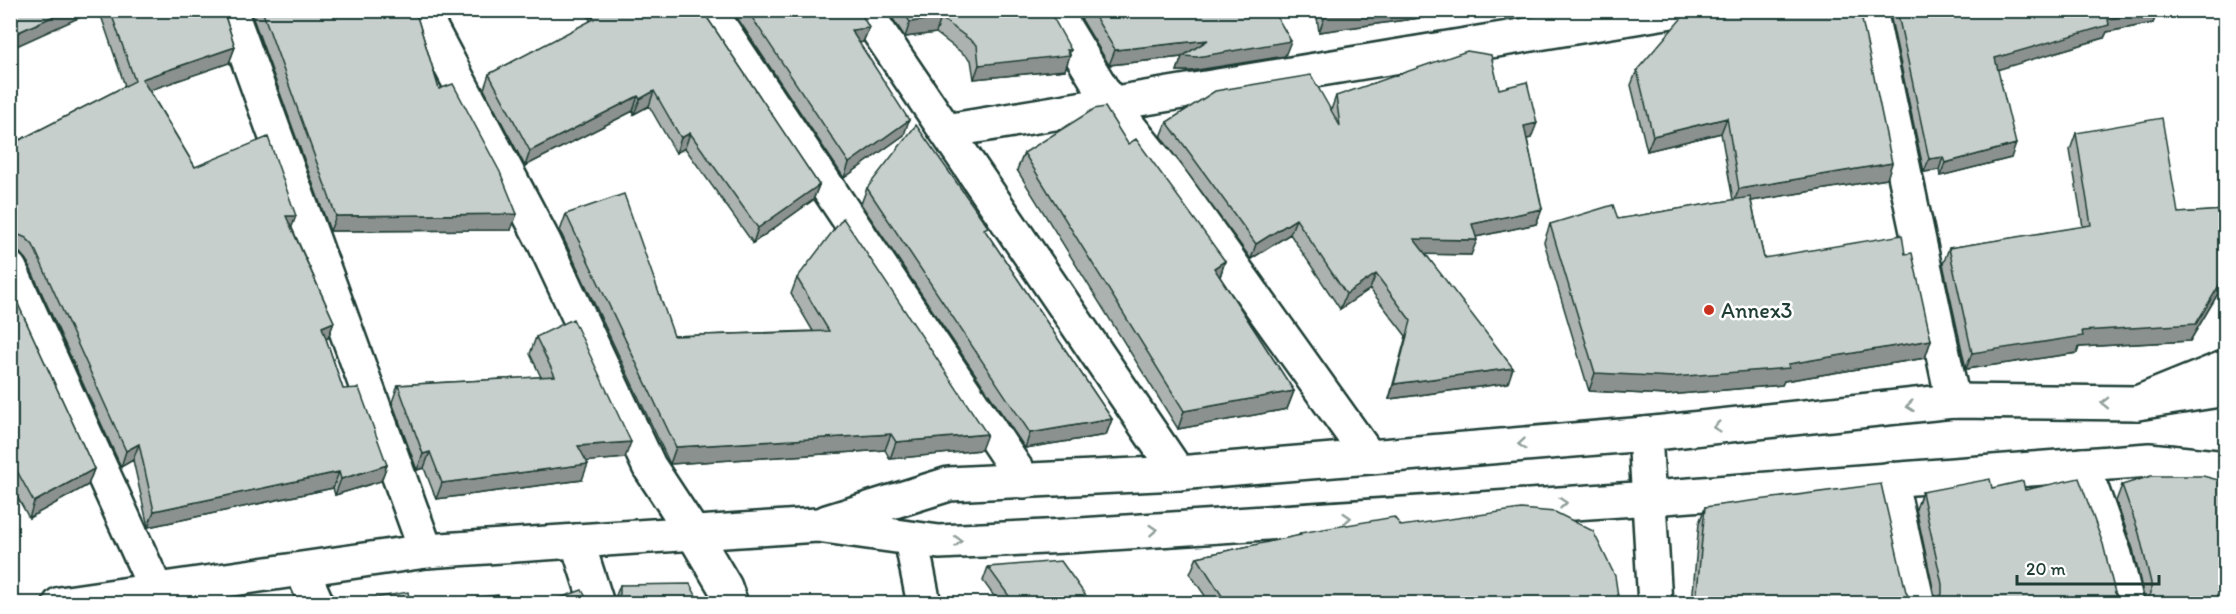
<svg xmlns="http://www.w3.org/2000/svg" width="2236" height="614" viewBox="0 0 2236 614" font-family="Itim,sans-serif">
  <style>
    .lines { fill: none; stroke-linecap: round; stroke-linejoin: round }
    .minor-casing { stroke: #1f3d34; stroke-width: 38 }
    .tertiary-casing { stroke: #1f3d34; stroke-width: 38 }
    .secondary-casing { stroke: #1f3d34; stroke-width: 38 }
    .minor { stroke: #fff; stroke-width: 33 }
    .tertiary { stroke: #fff; stroke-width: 33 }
    .secondary { stroke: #fff; stroke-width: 33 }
    .wall { fill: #abb2af; stroke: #1f3d34; stroke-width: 1.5 }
    .shaded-wall { fill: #8b918f; stroke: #1f3d34; stroke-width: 1.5 }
    .building { fill: #c7cfcc; stroke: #1f3d34; stroke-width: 1.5 }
    .oneway { stroke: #8f9e9a }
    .poi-dot { fill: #c8321e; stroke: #fff; stroke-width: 2 }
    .labels { text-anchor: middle; stroke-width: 5; stroke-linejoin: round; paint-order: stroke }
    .poi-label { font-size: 22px; fill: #1f3d34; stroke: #fff; text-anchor: start }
  </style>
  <rect width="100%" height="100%" fill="#fff"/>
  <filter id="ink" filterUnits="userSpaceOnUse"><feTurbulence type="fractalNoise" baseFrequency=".0167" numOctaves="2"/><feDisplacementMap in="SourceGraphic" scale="12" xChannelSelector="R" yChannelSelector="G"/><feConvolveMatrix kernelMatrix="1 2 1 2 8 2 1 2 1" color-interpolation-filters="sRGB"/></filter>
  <g filter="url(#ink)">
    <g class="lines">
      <g class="minor-casing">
        <path id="minor" d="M 230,10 L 426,551
          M 421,10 L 544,242 L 649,466 L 693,533 L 725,587 L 731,604
          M 709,10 L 1024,481
          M 864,10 L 1178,473
          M 1054,10 L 1111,104 L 1170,178 L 1369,457
          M 1870,10 L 1953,401
          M 946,131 L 1678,10
          M 10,269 L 157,592
          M 1645,434 L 1655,604
          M 2083,465 L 2115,555 L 2127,604
          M 1890,479 L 1918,604
          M 911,539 L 924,604
          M 577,541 L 597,604
          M 302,570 L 317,604"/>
      </g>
      <g class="tertiary-casing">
        <path id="tertiary" d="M 827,522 L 949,484 L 1178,473 L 1645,434 L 1953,401 L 2137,403 L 2226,389
          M 60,604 L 426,551 L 817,525 L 939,542 L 1065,536 L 1651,498 L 2149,460 L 2226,468"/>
      </g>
      <g class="secondary-casing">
        <path id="secondary" d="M 2137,403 L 2226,367"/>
      </g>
      <use href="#minor" class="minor"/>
      <use href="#tertiary" class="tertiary"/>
      <use href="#secondary" class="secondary"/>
    </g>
    <path class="wall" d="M 99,10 L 223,10 L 235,47 L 229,63 L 149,90 L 195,167 L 292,228 L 334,322 L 328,338 L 326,339 L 343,389 L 387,465 L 381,481 L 335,495 L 333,488 L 148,527 L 133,460 L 121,467 L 27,261 L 20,253 L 10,250 L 10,145 L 125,86 Z
      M 250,10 L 415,10 L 439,89 L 511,230 L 330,231 Z
      M 584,10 L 702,10 L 819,185 L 813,200 L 753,243 L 685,148 L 676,153 L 649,106 L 634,114 L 633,111 L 525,166 L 484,89 L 489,74 L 589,22 L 590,19 Z
      M 732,10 L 859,10 L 869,28 L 863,42 L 859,43 L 904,135 L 844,178 Z
      M 887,10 L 1049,10 L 1070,55 L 1065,70 L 974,79 L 971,60 L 936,33 L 905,37 Z
      M 1076,10 L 1273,10 L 1285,56 L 1191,71 L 1177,71 L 1182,57 L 1109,65 Z
      M 1316,10 L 1449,10 L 1448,14 L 1319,32 Z
      M 1889,10 L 2158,10 L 2153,23 L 2107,32 L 2104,38 L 1997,69 L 2011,158 L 1940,176 L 1939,170 L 1924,172 Z
      M 1762,12 L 1887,179 L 1751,201 L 1764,258 L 1905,254 L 1931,340 L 1925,358 L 1784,381 L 1782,385 L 1667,395 L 1589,391 L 1544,242 L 1550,224 L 1618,219 L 1733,200 L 1721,133 L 1647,151 L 1631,85 L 1637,70 Z
      M 1499,89 L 1531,138 L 1527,139 L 1542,209 L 1536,224 L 1476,237 L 1471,255 L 1426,254 L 1508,383 L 1389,399 L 1406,336 L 1370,289 L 1340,309 L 1290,234 L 1251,259 L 1161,137 L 1167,122 L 1331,110 L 1336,96 Z
      M 2076,133 L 2178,213 L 2226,210 L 2226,280 L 2190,341 L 2079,347 L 2077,353 L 1966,369 L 1943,264 L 1949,248 L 2083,227 L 2070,150 Z
      M 1128,144 L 1225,261 L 1220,277 L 1294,391 L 1287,409 L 1178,429 L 1017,170 L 1024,153 Z
      M 867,188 L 986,232 L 1112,419 L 1106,435 L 1025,448 L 861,204 Z
      M 566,214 L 674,336 L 813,331 L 791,294 L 797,278 L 981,450 L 890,459 L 885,450 L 670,464 L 560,231 Z
      M 10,287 L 94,469 L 88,485 L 29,518 L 10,484 Z
      M 536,337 L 625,458 L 586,461 L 582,480 L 436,499 L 424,468 L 417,470 L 392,402 L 398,385 L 541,377 L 530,354 Z
      M 2122,485 L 2226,603 L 2145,602 L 2133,549 L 2116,501 Z
      M 1992,488 L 2025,490 L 2115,593 L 2120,601 L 1936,602 L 1916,509 L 1922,492 Z
      M 1705,507 L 1906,592 L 1910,600 L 1915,603 L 1692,603 L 1699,523 Z
      M 1401,526 L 1619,603 L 1210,603 L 1190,574 L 1197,557 L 1298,536 L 1300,533 Z
      M 988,567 L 1091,603 L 999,603 L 983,581 Z
      M 620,585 L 700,603 L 615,603 L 615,598 Z"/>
    <path class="shaded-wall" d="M 67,10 L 96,10 L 10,49 L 10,36 Z
      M 1354,10 L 1449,10 L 1448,14 L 1319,32 L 1326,14 Z
      M 2152,10 L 2158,10 L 2153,23 L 2107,32 L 2104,38 L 1990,72 L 1995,58 L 2108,19 Z
      M 941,18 L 936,33 L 905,37 L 910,22 Z
      M 869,28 L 863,42 L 846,45 L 851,30 Z
      M 1208,40 L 1291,41 L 1285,56 L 1191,71 L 1177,71 L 1182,57 L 1109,65 L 1115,50 Z
      M 235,47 L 229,63 L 136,95 L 142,79 Z
      M 1067,50 L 1071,50 L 1069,55 L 1070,55 L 1065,70 L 974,79 L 979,65 Z
      M 654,91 L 649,106 L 634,114 L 640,99 Z
      M 638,96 L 633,111 L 525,166 L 530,151 Z
      M 1727,118 L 1721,133 L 1647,151 L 1653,136 Z
      M 909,120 L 904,135 L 844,178 L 849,163 Z
      M 1537,123 L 1531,138 L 1519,141 L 1524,126 Z
      M 690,133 L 685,148 L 676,153 L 681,138 Z
      M 2016,144 L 2011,158 L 1940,176 L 1945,163 Z
      M 1943,157 L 1939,170 L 1924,172 L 1929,159 Z
      M 1892,163 L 1887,179 L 1733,204 L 1739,189 Z
      M 819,185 L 813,200 L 753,243 L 758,228 Z
      M 1542,209 L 1536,224 L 1466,239 L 1472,224 Z
      M 517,214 L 511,230 L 330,231 L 336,216 Z
      M 286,216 L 296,216 L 290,232 Z
      M 1296,219 L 1290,234 L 1251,259 L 1256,244 Z
      M 17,234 L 11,250 L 10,250 L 10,236 Z
      M 1414,239 L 1477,240 L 1471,255 L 1409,254 Z
      M 1225,261 L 1219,279 L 1214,268 Z
      M 1376,274 L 1370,289 L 1340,309 L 1346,294 Z
      M 2226,274 L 2226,280 L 2190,341 L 2079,347 L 2077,353 L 1966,369 L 1972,353 L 2082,331 Z
      M 334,322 L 328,338 L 317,343 L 322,327 Z
      M 1931,340 L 1925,358 L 1784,381 L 1782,385 L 1667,395 L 1589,391 L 1595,373 L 1788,364 Z
      M 1513,368 L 1508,383 L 1389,399 L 1394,384 Z
      M 1294,391 L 1287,409 L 1178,429 L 1184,411 Z
      M 1112,419 L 1106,435 L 1025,448 L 1030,433 Z
      M 891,434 L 885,450 L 670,464 L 676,447 Z
      M 987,434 L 981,450 L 890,459 L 896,442 Z
      M 631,442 L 625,458 L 572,463 L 578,446 Z
      M 139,444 L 133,460 L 121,467 L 126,451 Z
      M 430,452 L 424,468 L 417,470 L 423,454 Z
      M 588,464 L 582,480 L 436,499 L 442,483 Z
      M 387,465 L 381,481 L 335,495 L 341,479 Z
      M 94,469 L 88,485 L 29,518 L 34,502 Z
      M 339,472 L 333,488 L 148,527 L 154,511 Z"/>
    <path class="building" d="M 10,10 L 67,10 L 10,36 Z
      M 110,10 L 223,10 L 235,47 L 142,79 L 195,167 L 268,137 L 296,216 L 286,216 L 334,322 L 322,327 L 343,389 L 359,388 L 387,465 L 341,479 L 339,472 L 154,511 L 139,444 L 126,451 L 33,245 L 26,238 L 17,234 L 10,236 L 10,145 L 135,81 Z
      M 262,10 L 415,10 L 439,89 L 453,84 L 500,172 L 517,214 L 336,216 Z
      M 599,10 L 702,10 L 819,185 L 758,228 L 690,133 L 681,138 L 654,91 L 640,99 L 638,96 L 530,151 L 489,74 L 594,19 L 591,15 Z
      M 747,10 L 859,10 L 869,28 L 851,30 L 909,120 L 849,163 Z
      M 902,10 L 1049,10 L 1071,50 L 1067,50 L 1070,55 L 979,65 L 977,45 L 941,18 L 910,22 Z
      M 1091,10 L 1273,10 L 1291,41 L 1197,57 L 1183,56 L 1208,40 L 1115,50 Z
      M 1325,10 L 1354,10 L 1326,14 Z
      M 1692,10 L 1762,10 L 1762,12 L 1773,10 L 1860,10 L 1892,163 L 1739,189 L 1727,118 L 1653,136 L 1637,70 L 1686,13 Z
      M 1897,10 L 2152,10 L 2108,19 L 2109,25 L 1995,58 L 2016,144 L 1945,163 L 1943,157 L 1929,159 Z
      M 1467,51 L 1491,55 L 1499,89 L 1527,82 L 1537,123 L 1524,126 L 1542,209 L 1472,224 L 1477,240 L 1414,239 L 1513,368 L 1394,384 L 1411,321 L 1376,274 L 1346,294 L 1296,219 L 1256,244 L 1167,122 L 1215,91 L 1311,75 L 1340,126 L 1336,96 Z
      M 1105,107 L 1128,144 L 1136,139 L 1225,261 L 1214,268 L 1294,391 L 1184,411 L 1024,153 L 1094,109 Z
      M 2162,118 L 2178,213 L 2226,210 L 2226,274 L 2196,324 L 2082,331 L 2083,336 L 1972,353 L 1949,248 L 2091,225 L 2076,133 Z
      M 916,125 L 988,227 L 984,229 L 1112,419 L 1030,433 L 867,188 Z
      M 624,194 L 674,336 L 829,331 L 797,278 L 843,218 L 987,434 L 896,442 L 891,434 L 676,447 L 566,214 Z
      M 1750,197 L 1764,258 L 1902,235 L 1905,254 L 1912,253 L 1931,340 L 1788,364 L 1789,368 L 1673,377 L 1595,373 L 1550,224 L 1613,205 L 1618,219 Z
      M 10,287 L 94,469 L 34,502 L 10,458 Z
      M 573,319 L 631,442 L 578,446 L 588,464 L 442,483 L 430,452 L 423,454 L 398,385 L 555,376 L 536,337 Z
      M 2151,476 L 2203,476 L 2226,482 L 2226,603 L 2142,603 L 2146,601 L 2151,593 L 2151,583 L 2139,533 L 2122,485 Z
      M 2079,478 L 2103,544 L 2115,593 L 2120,601 L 2124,603 L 1933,603 L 1937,601 L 1942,594 L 1942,584 L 1922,492 L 1990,479 L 1992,488 L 2023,481 L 2025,490 Z
      M 1881,484 L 1906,592 L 1910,600 L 1915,603 L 1696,603 L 1705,507 Z
      M 1521,509 L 1555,512 L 1593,531 L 1615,576 L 1619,603 L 1217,603 L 1224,599 L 1197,557 L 1301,535 L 1300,533 L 1394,517 L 1401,526 Z
      M 1061,561 L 1091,603 L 1014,603 L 988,567 Z
      M 690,584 L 700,603 L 615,603 L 620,594 L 620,585 Z
      M 582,590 L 589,603 L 546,603 Z
      M 408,592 L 410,603 L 353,603 L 352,602 Z
      M 498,595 L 501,603 L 427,603 Z"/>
    <defs><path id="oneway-chevron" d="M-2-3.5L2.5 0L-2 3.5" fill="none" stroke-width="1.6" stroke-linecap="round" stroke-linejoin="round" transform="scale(1.5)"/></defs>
    <g class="oneway">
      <use href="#oneway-chevron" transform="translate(2105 403) rotate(-179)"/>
      <use href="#oneway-chevron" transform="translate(1910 406) rotate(174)"/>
      <use href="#oneway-chevron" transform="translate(1717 427) rotate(174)"/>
      <use href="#oneway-chevron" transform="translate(1522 444) rotate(175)"/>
      <use href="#oneway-chevron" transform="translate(1563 503) rotate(-4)"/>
      <use href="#oneway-chevron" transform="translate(1347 518) rotate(-4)"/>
      <use href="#oneway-chevron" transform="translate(1153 530) rotate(-4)"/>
      <use href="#oneway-chevron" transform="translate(958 541) rotate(-3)"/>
    </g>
  </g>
  <circle class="poi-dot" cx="1709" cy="310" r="6"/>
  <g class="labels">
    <g class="poi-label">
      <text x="1721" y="318">Annex3</text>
    </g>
  </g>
  <rect width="2236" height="614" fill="none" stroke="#fff" stroke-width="36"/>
  <rect x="18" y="18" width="2200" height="578" fill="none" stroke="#1f3d34" stroke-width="2" filter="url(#ink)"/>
  <path d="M2017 575v9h142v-9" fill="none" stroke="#1f3d34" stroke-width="3"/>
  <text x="2026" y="575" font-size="18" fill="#1f3d34" stroke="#ffffff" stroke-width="4.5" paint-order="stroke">20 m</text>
</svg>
